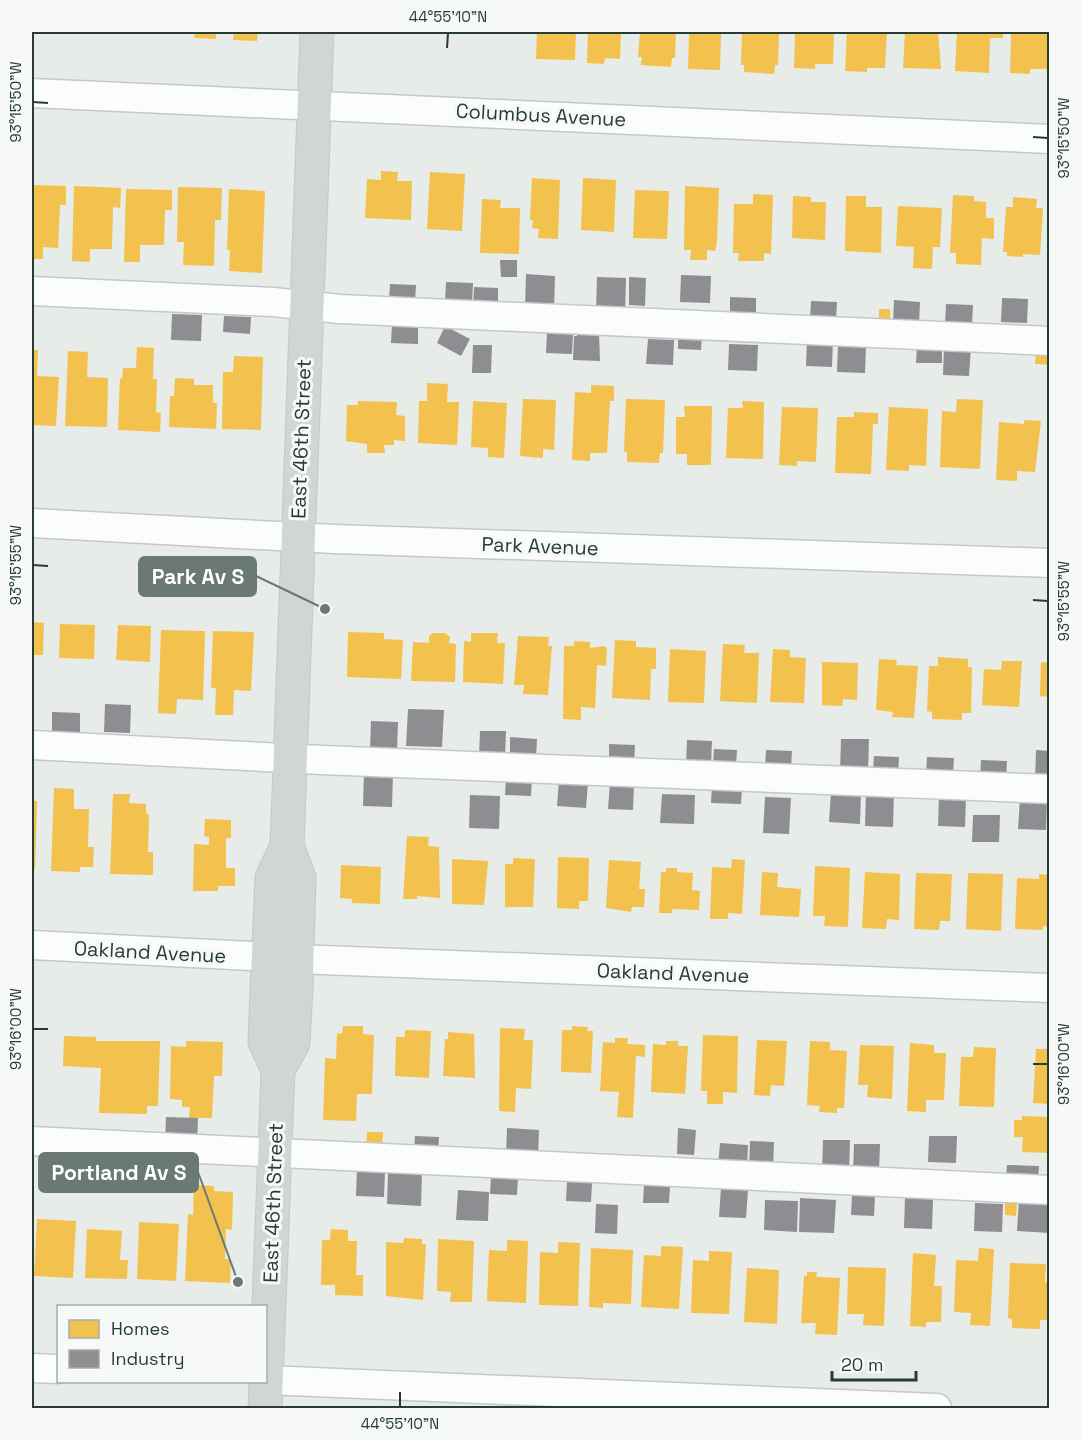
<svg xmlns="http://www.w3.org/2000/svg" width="1081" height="1440" viewBox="0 0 1081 1440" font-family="'Space Grotesk',sans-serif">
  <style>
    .homes { fill: #f2c14e }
    .industry { fill: #8d8d92 }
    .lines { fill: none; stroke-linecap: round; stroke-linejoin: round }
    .minor-casing { stroke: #c4c9c6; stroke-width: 31 }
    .major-casing { stroke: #c3cac7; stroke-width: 35 }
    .minor { stroke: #fbfcfc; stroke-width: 28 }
    .major { stroke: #d0d6d3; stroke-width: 33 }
    .ticks { fill: none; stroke: #273d34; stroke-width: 2 }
    .labels { text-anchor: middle; stroke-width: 6; stroke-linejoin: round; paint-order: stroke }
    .street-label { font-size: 20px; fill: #273d34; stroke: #f6f9f7 }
    .leader { fill: none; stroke: #6a7a73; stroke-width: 2 }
    .callout-dot { fill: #6a7a73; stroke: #f6f9f7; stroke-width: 2 }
    .callout { fill: #6a7a73; stroke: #6a7a73; stroke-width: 2 }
    .callout-label { font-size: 21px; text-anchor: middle; font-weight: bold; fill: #fff }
    .neatline { fill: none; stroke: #273d34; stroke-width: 2 }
    .ticks-label { font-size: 15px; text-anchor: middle; fill: #273d34 }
  </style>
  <rect width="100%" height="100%" fill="#e7ece9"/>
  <path class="homes" d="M 195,32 L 216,32 L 216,39 L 194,38 Z
    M 234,32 L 258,32 L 257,41 L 233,40 Z
    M 537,32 L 576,32 L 575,60 L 536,59 Z
    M 588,32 L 621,32 L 620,59 L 605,58 L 604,64 L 587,63 Z
    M 640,32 L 676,32 L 675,58 L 672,58 L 671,67 L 641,65 L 642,57 L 638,57 Z
    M 689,32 L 721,32 L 720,70 L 688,69 Z
    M 742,32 L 779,32 L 778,65 L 775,65 L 774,74 L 744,72 L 744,65 L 741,65 Z
    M 795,32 L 834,32 L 833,64 L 815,64 L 815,69 L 794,68 Z
    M 847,32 L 887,32 L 885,68 L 867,68 L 867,72 L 845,71 Z
    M 905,32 L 938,32 L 941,69 L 903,68 Z
    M 957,32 L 1003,32 L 1003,38 L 990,38 L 989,73 L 955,71 Z
    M 1011,32 L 1048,32 L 1047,69 L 1030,69 L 1030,74 L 1010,73 Z
    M 381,171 L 398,172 L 397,181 L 412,181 L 411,220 L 365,218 L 367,179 L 381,180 Z
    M 430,172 L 465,174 L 462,231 L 427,229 Z
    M 532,178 L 560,180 L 558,239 L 538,238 L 539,229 L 532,228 L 533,220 L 530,220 Z
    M 583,178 L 616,180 L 614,232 L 581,230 Z
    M 32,185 L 66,186 L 66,205 L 60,205 L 58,248 L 43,247 L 43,259 L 32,259 Z
    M 74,186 L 121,188 L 120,208 L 113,207 L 112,249 L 90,249 L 90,262 L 72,261 Z
    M 685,186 L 719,188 L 717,242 L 715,251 L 707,250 L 707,260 L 690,260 L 691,250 L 684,250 Z
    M 178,187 L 222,188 L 221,220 L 215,220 L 214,266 L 183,265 L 184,242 L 177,242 Z
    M 126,189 L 172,190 L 172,210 L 165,210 L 164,245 L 140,245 L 140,262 L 124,262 Z
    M 229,189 L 265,191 L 262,273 L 229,271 L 230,250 L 227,250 Z
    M 635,190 L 669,191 L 667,239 L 633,238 Z
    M 753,194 L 773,195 L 771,254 L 764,253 L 764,261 L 738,261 L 739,253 L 733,253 L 734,204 L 753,204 Z
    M 953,195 L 974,196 L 974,201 L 986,202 L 986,218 L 994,218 L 994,239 L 982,238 L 981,265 L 956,264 L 956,253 L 950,253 Z
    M 793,196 L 811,197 L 811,202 L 826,202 L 825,240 L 792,238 Z
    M 846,196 L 866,196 L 866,207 L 882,207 L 881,253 L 845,251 Z
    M 1013,197 L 1037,199 L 1036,208 L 1043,208 L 1040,255 L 1023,254 L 1023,257 L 1007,256 L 1007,252 L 1003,252 L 1006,207 L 1013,207 Z
    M 482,199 L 501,200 L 500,208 L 520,208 L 519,254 L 480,253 Z
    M 898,206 L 942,208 L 940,247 L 933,247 L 932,269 L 913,268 L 914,247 L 896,246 Z
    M 879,309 L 890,309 L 890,322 L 879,322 Z
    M 137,347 L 154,348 L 153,379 L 157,379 L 156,412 L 161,413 L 160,432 L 118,430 L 120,378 L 122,379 L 123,368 L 136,368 Z
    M 32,350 L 38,350 L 37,376 L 59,377 L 56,426 L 32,425 Z
    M 68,351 L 88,352 L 87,377 L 108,378 L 107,427 L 65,426 Z
    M 1036,352 L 1050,353 L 1050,365 L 1035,364 Z
    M 234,356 L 263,357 L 261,430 L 222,429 L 223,372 L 233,372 Z
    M 175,378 L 194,379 L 194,385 L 213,385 L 213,403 L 217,403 L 216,429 L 169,427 L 170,396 L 174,396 Z
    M 427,383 L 448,384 L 447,402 L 459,402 L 457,445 L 418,443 L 419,401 L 427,401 Z
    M 591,385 L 614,386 L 614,401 L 610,401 L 607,453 L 590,453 L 590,461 L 572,460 L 575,392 L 591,393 Z
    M 523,399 L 556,400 L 554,450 L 543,449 L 543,458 L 520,456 Z
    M 626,399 L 665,400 L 663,453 L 660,453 L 659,463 L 627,462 L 627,452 L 624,452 Z
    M 957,399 L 983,400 L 980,469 L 940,467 L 942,411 L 956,412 Z
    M 358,401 L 397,402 L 396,415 L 405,416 L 405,441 L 394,440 L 394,445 L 384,445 L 385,453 L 367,453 L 367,444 L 346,441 L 347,405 L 358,405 Z
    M 473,401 L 507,403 L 504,458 L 488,457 L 488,448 L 471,447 Z
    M 742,401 L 764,402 L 763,459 L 726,458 L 728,408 L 743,408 Z
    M 684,406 L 712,406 L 711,465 L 687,465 L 687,454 L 676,454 L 676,417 L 685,417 Z
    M 782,407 L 818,408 L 816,462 L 797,461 L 797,466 L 779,465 Z
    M 889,407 L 928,409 L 926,466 L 909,465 L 909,471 L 886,470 Z
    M 854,412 L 878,413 L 878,424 L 873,424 L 871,474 L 835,473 L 837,417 L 854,417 Z
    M 1024,420 L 1041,421 L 1035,472 L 1017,471 L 1017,481 L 996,480 L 999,422 L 1024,424 Z
    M 32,622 L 44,623 L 43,655 L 32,655 Z
    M 60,624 L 95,625 L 94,659 L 59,658 Z
    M 118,625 L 151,626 L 150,662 L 116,660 Z
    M 161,630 L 205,631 L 203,700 L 177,699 L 176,714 L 158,713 Z
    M 213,631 L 254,632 L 251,691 L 234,690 L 233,715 L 215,715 L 216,688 L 211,688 Z
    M 348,632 L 384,633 L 384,639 L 403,640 L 401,679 L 347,677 Z
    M 433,633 L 445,633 L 450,637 L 449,643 L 456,644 L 455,682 L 411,681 L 413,642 L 429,643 L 429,636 Z
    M 471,633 L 498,633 L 497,643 L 505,643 L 503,684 L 463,682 L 464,641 L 471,642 Z
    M 518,636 L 549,637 L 548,646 L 552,646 L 548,695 L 523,694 L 524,685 L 514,685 Z
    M 615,640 L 636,641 L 636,647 L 656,648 L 656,669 L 651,669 L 650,700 L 612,698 Z
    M 574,641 L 590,642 L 590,648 L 603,646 L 607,648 L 606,666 L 597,665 L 595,708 L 581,707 L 581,720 L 563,719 L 564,646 L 574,646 Z
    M 723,644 L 745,645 L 744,653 L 759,653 L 757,703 L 720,701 Z
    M 670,649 L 706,651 L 704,703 L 668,702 Z
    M 773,649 L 790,650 L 790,657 L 806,658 L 804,703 L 770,702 Z
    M 938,657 L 968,659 L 968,667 L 972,667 L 971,713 L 962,713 L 962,720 L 932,719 L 932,712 L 927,711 L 929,666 L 938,666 Z
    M 879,659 L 897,660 L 896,665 L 918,666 L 914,718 L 892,717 L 893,712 L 876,710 Z
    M 1002,661 L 1022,661 L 1019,707 L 982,705 L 984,669 L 1001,670 Z
    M 822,662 L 858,663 L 857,700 L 843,699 L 842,706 L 822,705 Z
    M 1041,662 L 1050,663 L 1050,697 L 1040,696 Z
    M 54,788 L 74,789 L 74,809 L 89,809 L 88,847 L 94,847 L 93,867 L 80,867 L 80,872 L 51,871 Z
    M 113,794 L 130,794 L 129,803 L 146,804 L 146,814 L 149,814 L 148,852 L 153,852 L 153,875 L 110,874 Z
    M 32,801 L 37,801 L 35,869 L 32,869 Z
    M 205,819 L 231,820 L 231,838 L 226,838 L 226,868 L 235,868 L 235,886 L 218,886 L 218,891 L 193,891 L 194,844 L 209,845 L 209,837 L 204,836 Z
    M 407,836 L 429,837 L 428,846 L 439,847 L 440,898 L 417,896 L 417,899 L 403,899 Z
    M 558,857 L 589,858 L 588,901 L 579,901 L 579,909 L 557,908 Z
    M 513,858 L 535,859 L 533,907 L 505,907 L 505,864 L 513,864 Z
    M 452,859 L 488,861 L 484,905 L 452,904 Z
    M 732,859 L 745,860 L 742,914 L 728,913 L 728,919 L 710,919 L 712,867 L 731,868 Z
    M 609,860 L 641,862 L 639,889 L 645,889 L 644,907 L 632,907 L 631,912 L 606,908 Z
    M 341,865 L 381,867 L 380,904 L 352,903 L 352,899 L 340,898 Z
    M 815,866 L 850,868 L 848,927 L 824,926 L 825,916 L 813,916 Z
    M 666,868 L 677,868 L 677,872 L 693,873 L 692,890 L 700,891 L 699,910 L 672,909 L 672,913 L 659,913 L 661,872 L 666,872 Z
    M 762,872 L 778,873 L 777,887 L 801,889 L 799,917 L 760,915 Z
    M 865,872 L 900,874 L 899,920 L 887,919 L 886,929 L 862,928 Z
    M 916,873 L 952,874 L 950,921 L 940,921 L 939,930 L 914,929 Z
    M 968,873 L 1003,874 L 1001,931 L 966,929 Z
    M 1039,874 L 1050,875 L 1050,927 L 1043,926 L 1043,930 L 1015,929 L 1017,878 L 1039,879 Z
    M 343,1026 L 363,1026 L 363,1034 L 374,1035 L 372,1094 L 357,1094 L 356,1121 L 323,1120 L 325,1058 L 336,1059 L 337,1033 L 342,1034 Z
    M 572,1026 L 588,1027 L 587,1031 L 593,1031 L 591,1073 L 561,1072 L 562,1030 L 572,1030 Z
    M 500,1028 L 525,1029 L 524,1040 L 533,1040 L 531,1089 L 516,1088 L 515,1112 L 499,1111 Z
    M 405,1030 L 431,1031 L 429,1078 L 395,1076 L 396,1037 L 405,1037 Z
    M 448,1032 L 474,1034 L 475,1078 L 443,1076 L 445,1039 L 448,1039 Z
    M 32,1035 L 34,1035 L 33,1060 L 32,1060 Z
    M 703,1035 L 738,1036 L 737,1093 L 723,1092 L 723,1104 L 707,1104 L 707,1091 L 701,1091 Z
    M 64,1036 L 96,1037 L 96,1041 L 160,1041 L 158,1106 L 147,1106 L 147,1114 L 99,1113 L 101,1068 L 63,1066 Z
    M 615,1038 L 628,1038 L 627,1044 L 645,1045 L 645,1057 L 636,1056 L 633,1118 L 617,1117 L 619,1092 L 600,1091 L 603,1042 L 615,1043 Z
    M 757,1040 L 787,1041 L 784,1086 L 771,1085 L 770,1096 L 754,1095 Z
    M 186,1041 L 223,1042 L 222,1076 L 214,1076 L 212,1118 L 189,1118 L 190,1107 L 182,1107 L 182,1100 L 170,1099 L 171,1046 L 186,1047 Z
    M 666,1041 L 678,1041 L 678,1046 L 688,1046 L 685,1094 L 651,1092 L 653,1044 L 666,1045 Z
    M 810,1041 L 830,1042 L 830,1050 L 847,1051 L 844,1108 L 837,1108 L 837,1113 L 819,1112 L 820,1106 L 807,1105 Z
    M 910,1043 L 934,1045 L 934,1053 L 946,1053 L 944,1100 L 926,1100 L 926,1112 L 907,1111 Z
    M 860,1045 L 894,1046 L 892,1099 L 867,1097 L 868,1085 L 858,1085 Z
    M 974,1047 L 996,1048 L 994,1107 L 959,1106 L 961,1057 L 973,1057 Z
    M 1036,1049 L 1050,1049 L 1050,1104 L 1033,1103 Z
    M 1022,1116 L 1050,1117 L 1050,1153 L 1022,1152 L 1023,1137 L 1014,1137 L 1014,1120 L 1022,1120 Z
    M 367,1132 L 383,1132 L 382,1147 L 366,1147 Z
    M 194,1185 L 214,1186 L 214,1191 L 233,1192 L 232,1230 L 226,1229 L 225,1259 L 231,1259 L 230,1283 L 185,1281 L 188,1214 L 193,1215 Z
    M 1005,1201 L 1017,1202 L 1016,1216 L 1005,1215 Z
    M 37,1219 L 76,1221 L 73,1278 L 34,1276 Z
    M 139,1222 L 179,1224 L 176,1281 L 137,1279 Z
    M 87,1229 L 122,1231 L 120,1260 L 128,1260 L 127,1279 L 85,1278 Z
    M 331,1229 L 348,1230 L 348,1241 L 357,1241 L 356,1275 L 363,1275 L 363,1296 L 335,1295 L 335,1285 L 321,1285 L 322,1240 L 330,1240 Z
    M 404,1238 L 422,1239 L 422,1244 L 426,1244 L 423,1300 L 386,1296 L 386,1242 L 403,1243 Z
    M 438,1239 L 474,1241 L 472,1302 L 450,1302 L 451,1292 L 437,1291 Z
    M 507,1240 L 528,1241 L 526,1303 L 487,1301 L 489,1250 L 507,1251 Z
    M 558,1242 L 580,1243 L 578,1306 L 539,1305 L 540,1252 L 558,1253 Z
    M 661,1246 L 683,1247 L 679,1309 L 641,1307 L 644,1255 L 661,1256 Z
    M 591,1248 L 633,1250 L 631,1304 L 603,1303 L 603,1308 L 589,1307 Z
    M 979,1248 L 994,1249 L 990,1326 L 970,1325 L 971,1313 L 954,1312 L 956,1260 L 978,1261 Z
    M 709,1251 L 732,1252 L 729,1314 L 691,1313 L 693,1260 L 709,1261 Z
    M 913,1253 L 936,1255 L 934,1286 L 942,1286 L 941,1322 L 926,1322 L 926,1327 L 910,1326 Z
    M 1010,1263 L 1046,1264 L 1045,1282 L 1050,1282 L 1050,1320 L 1040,1320 L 1040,1329 L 1012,1328 L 1012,1319 L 1008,1318 Z
    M 848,1267 L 886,1268 L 884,1326 L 863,1325 L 864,1314 L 847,1314 Z
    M 747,1268 L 779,1270 L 777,1324 L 744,1322 Z
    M 807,1272 L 817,1272 L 816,1277 L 840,1278 L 837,1335 L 815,1334 L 816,1323 L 801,1323 L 804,1276 L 807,1276 Z"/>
  <path class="industry" d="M 500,260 L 517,260 L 517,277 L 501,277 Z
    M 526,274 L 555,276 L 554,309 L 525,308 Z
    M 681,275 L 711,276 L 710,303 L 680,302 Z
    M 597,277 L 626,278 L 625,312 L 596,311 Z
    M 629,277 L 646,278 L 645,306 L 629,305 Z
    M 446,282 L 473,283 L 472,304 L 445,302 Z
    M 390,284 L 416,285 L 415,302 L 389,301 Z
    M 474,287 L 498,288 L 498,308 L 473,306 Z
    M 730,297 L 756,298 L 756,317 L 730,316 Z
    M 1002,298 L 1028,299 L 1027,323 L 1001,322 Z
    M 894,300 L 920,302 L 919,324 L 893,323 Z
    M 811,301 L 837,302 L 836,320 L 810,319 Z
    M 946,304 L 973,305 L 972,326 L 945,325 Z
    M 172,314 L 202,315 L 201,341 L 171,340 Z
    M 224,316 L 251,317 L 250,334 L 223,332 Z
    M 392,324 L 418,325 L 418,344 L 391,343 Z
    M 445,326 L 470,339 L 461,356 L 437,343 Z
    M 577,331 L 599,332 L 600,361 L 573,360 L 574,336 L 577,336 Z
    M 547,333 L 573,334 L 572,354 L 546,353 Z
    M 678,336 L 702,337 L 701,350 L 678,349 Z
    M 807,338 L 833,339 L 832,367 L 806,366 Z
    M 648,339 L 674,340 L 673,365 L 646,364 Z
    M 729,344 L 758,345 L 757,371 L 728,370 Z
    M 473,345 L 492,345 L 491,373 L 472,373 Z
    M 838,345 L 866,346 L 865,373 L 837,372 Z
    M 917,345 L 942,345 L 942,363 L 916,363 Z
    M 944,346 L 971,347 L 969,376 L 943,375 Z
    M 105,704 L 131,705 L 130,733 L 104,732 Z
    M 408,709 L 444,710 L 442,747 L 406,746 Z
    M 52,712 L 80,713 L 80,738 L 52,738 Z
    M 371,721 L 398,722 L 397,751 L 370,750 Z
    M 480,731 L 506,731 L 505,758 L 479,757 Z
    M 510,737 L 537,739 L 536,757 L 510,756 Z
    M 841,739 L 869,739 L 868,773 L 840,772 Z
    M 687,740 L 712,741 L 711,766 L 686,765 Z
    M 609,744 L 635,745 L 634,764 L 609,763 Z
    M 714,749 L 737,750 L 736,766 L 713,765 Z
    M 766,750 L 792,751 L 791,769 L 765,768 Z
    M 1036,750 L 1050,751 L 1050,781 L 1035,780 Z
    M 874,756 L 899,757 L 898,774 L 873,772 Z
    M 927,757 L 954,758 L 953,776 L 926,775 Z
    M 981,760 L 1007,761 L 1006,779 L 980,778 Z
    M 364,771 L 393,772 L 392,807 L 363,806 Z
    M 506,777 L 532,778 L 531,796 L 505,795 Z
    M 559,780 L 588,782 L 586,808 L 557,806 Z
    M 610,782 L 634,783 L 633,810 L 608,809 Z
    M 712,785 L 742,787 L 741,804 L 711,803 Z
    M 831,792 L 861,793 L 860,824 L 829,822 Z
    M 866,792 L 894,793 L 893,827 L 865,826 Z
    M 662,794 L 695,795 L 694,824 L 660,823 Z
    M 470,795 L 500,796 L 499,829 L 469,828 Z
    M 939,796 L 966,797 L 965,827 L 938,826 Z
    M 765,797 L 791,798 L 789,834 L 763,833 Z
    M 1020,798 L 1047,800 L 1046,830 L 1018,829 Z
    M 973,815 L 1000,815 L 999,842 L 972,842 Z
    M 166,1117 L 198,1118 L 197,1144 L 165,1143 Z
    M 507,1128 L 539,1130 L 538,1157 L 506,1155 Z
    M 678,1128 L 696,1130 L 694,1155 L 677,1154 Z
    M 415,1136 L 439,1137 L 438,1153 L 414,1152 Z
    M 929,1136 L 957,1136 L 956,1163 L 928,1162 Z
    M 823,1140 L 850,1140 L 849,1174 L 822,1173 Z
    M 750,1141 L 774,1142 L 773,1170 L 749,1169 Z
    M 720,1143 L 748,1145 L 747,1168 L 718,1167 Z
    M 854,1144 L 880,1144 L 879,1173 L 853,1172 Z
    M 1007,1165 L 1039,1166 L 1038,1182 L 1006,1180 Z
    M 357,1169 L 385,1171 L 384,1197 L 356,1196 Z
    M 388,1173 L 422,1174 L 421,1206 L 387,1204 Z
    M 491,1176 L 518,1177 L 517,1195 L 490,1194 Z
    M 567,1182 L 592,1183 L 591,1202 L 566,1201 Z
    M 644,1185 L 670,1186 L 669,1203 L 643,1203 Z
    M 721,1187 L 748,1189 L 746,1218 L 719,1217 Z
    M 458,1190 L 489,1192 L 488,1221 L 456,1220 Z
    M 852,1194 L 875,1195 L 874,1216 L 851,1215 Z
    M 800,1198 L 836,1200 L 834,1233 L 799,1232 Z
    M 905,1198 L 933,1199 L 932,1229 L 904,1228 Z
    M 1019,1199 L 1050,1201 L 1050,1233 L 1017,1231 Z
    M 765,1200 L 798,1201 L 797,1232 L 764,1230 Z
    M 975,1203 L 1003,1204 L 1002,1232 L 974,1231 Z
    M 596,1204 L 618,1205 L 617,1234 L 595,1233 Z"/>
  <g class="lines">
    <g class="minor-casing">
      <path id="minor" d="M 32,93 L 1050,139
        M 32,291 L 273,302 L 340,309 L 1050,341
        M 32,523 L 334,539 L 1050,563
        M 32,745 L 322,760 L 1050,789
        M 32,945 L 269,957
        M 297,959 L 1050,988
        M 32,1141 L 1050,1190
        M 32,1368 L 58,1369
        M 266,1380 L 937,1408"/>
    </g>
    <g class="major-casing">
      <path id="major" d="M 278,1070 L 293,1043 L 296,989 L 299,878 L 287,846
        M 265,1408 L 278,1070 L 265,1042 L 267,988 L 272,878 L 287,846 L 317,32"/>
    </g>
    <use href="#minor" class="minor"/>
    <use href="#major" class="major"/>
  </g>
  <path class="ticks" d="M 447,48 L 448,33M 33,102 L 48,103M 1033,137 L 1048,138M 33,565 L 48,566M 1033,600 L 1048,601M 33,1029 L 48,1029M 1033,1064 L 1048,1064M 400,1407 L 400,1392"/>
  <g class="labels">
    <g class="street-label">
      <text transform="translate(541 115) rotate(3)" y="7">Columbus Avenue</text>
      <text transform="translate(301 439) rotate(-88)" y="7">East 46th Street</text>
      <text transform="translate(540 546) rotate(2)" y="7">Park Avenue</text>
      <text transform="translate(150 952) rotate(3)" y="7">Oakland Avenue</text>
      <text transform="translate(673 973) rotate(2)" y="7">Oakland Avenue</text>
      <text transform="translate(273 1203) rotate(-88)" y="7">East 46th Street</text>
    </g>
  </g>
  <path class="leader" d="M325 609L256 576M238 1282L198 1172"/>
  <g class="callout-dot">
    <circle cx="325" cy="609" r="6"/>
    <circle cx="238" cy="1282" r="6"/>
  </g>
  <g class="callout">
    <rect x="139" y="557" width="117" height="39" rx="6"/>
    <rect x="39" y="1153" width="159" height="39" rx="6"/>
  </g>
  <g class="callout-label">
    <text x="198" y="584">Park Av S</text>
    <text x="119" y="1180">Portland Av S</text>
  </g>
  <rect width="1081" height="1440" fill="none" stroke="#f6f9f7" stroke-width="66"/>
  <rect x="57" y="1305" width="210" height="78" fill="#f6f9f7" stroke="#a3aea9" stroke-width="1.5"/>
  <rect x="69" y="1320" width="30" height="18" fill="#f2c14e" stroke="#a3aea9" stroke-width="1.5"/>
  <text x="111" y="1335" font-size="18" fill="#273d34">Homes</text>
  <rect x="69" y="1350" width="30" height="18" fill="#8d8d92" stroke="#a3aea9" stroke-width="1.5"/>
  <text x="111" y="1365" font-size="18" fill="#273d34">Industry</text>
  <path d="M832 1371v9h84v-9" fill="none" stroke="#273d34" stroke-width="3"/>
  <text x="841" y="1371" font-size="18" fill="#273d34" stroke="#f6f9f7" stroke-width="4.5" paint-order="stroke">20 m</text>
  <rect x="33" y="33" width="1015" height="1374" class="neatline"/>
  <g class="ticks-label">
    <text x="448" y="22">44°55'10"N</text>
    <text transform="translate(16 102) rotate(-90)" y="5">93°15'50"W</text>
    <text transform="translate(1064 138) rotate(-90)" y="5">93°15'50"W</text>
    <text transform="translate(16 565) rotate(-90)" y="5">93°15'55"W</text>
    <text transform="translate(1064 601) rotate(-90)" y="5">93°15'55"W</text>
    <text transform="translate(16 1029) rotate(-90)" y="5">93°16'00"W</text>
    <text transform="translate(1064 1064) rotate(-90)" y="5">93°16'00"W</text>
    <text x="400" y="1429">44°55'10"N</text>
  </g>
</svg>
